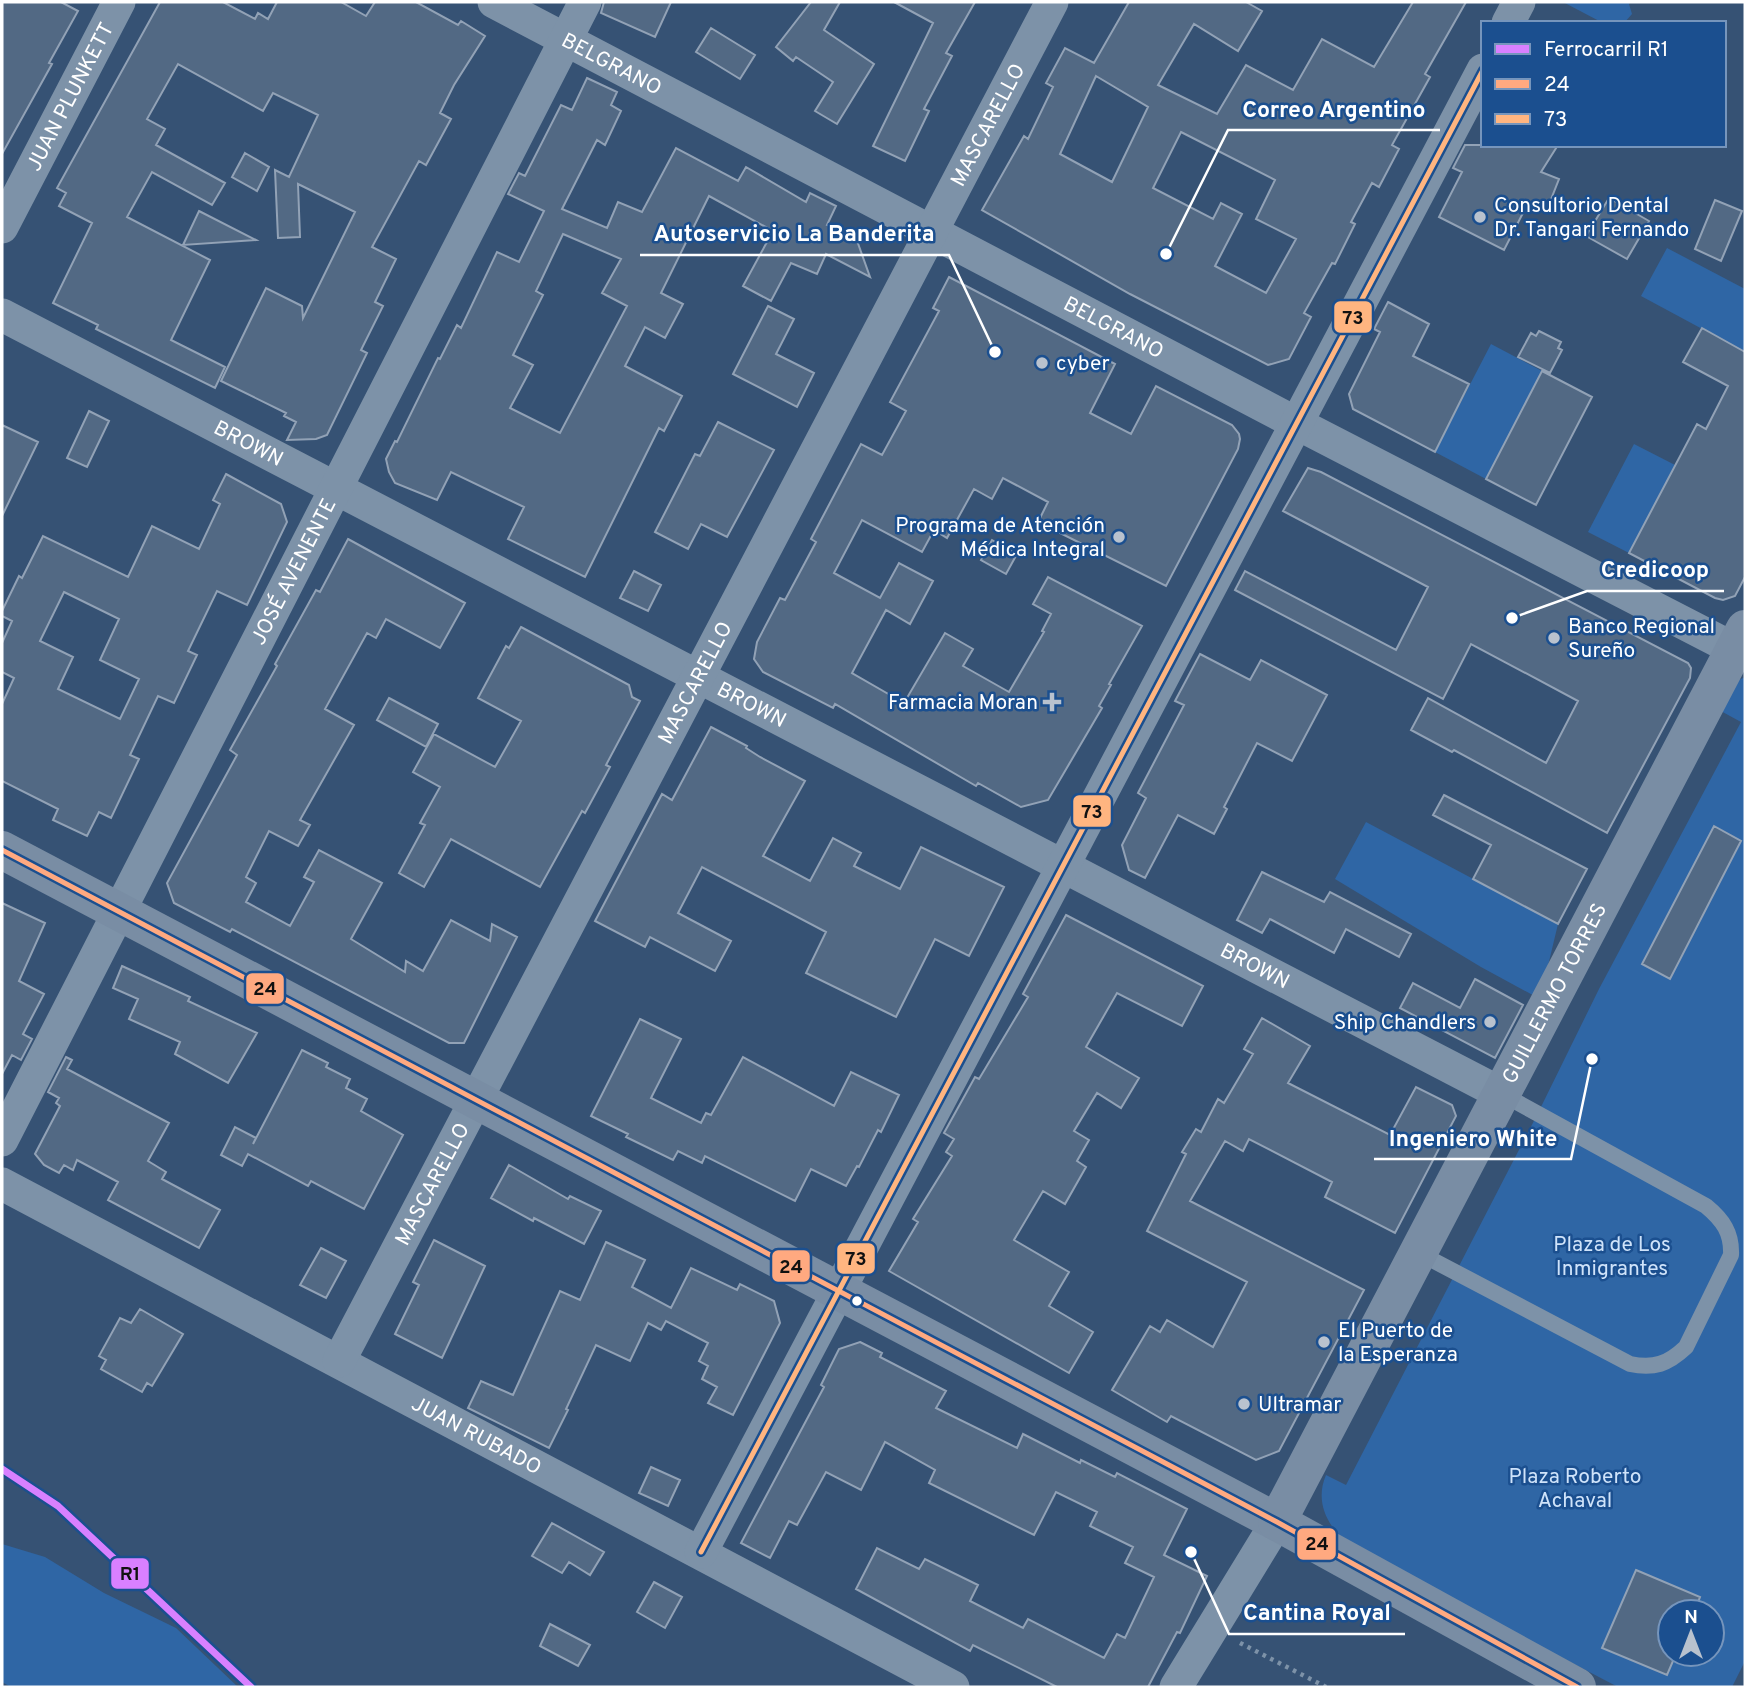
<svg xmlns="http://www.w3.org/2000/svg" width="1747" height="1689" viewBox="0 0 1747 1689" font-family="Overpass,sans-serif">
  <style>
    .green { fill: #2f66a5; fill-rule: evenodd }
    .building { fill: #526984; stroke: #92a2b6; stroke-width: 2; fill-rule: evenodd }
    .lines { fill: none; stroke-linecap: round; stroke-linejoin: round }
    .path { stroke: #7d92a8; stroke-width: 4.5; stroke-dasharray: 3.5 5; stroke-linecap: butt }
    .lane { stroke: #7d92a8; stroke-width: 16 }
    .street { stroke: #7d92a8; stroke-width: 33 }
    .secondary { stroke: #798da4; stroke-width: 38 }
    .bus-1-casing { stroke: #1b4f8f; stroke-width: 10 }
    .bus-2-casing { stroke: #1b4f8f; stroke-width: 10 }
    .bus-1 { stroke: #ffa980; stroke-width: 5 }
    .bus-2 { stroke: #ffb580; stroke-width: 5 }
    .rail-1-casing { stroke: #1b4f8f; stroke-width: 12 }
    .rail-1 { stroke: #d880ff; stroke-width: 7 }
    .poi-dot { fill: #b9c2ce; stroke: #1b4f8f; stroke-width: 2.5 }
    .bus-dot { fill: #fff; stroke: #1b4f8f; stroke-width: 2.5 }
    .labels { text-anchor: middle; stroke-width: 5; stroke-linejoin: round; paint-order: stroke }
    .street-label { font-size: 21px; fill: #fff; stroke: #1b4f8f }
    .poi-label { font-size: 21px; fill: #fff; stroke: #1b4f8f; text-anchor: start }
    .park-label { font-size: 21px; fill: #cfe3fa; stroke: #1b4f8f }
    .leader { fill: none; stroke: #fff; stroke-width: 2.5 }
    .callout-dot { fill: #fff; stroke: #1b4f8f; stroke-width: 2.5 }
    .callout-label { font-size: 23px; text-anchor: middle; font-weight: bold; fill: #fff; stroke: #1b4f8f; stroke-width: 5; stroke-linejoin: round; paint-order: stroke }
    .line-badge { stroke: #1b4f8f; stroke-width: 2.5 }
    .pale-badge-label { font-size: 19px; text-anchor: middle; font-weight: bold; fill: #111 }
  </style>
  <rect width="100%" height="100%" fill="#365274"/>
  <path class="green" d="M 1563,2 L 1631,2 L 1629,4 L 1632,14 L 1624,23 L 1603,23 Z
    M 1667,248 L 1745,289 L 1745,352 L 1641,296 Z
    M 1491,344 L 1542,371 L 1486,479 L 1435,452 Z
    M 1634,444 L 1675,465 L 1629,553 L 1588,532 Z
    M 1745,677 L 1745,1661 L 1732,1687 L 1618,1687 L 1355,1549 C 1331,1532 1313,1505 1326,1475 L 1346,1485 L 1538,1113 L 1599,989 L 1741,722 L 1719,710 L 1737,681 ZM 1670,1612 L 1712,1612 L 1712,1654 L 1670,1654 Z
    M 1366,822 L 1558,924 L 1540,999 L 1481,967 L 1335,879 Z
    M 2,1544 L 45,1557 L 104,1593 L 176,1628 L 238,1687 L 11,1687 L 2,1682 Z"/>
  <path class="building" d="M 2,2 L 61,2 L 78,11 L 49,63 L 52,64 L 2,154 Z
    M 160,2 L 223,2 L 255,19 L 258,13 L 268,19 L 277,2 L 341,2 L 366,16 L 375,2 L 416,2 L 458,25 L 461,21 L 485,36 L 454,85 L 440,113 L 451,119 L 426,165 L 419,161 L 372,247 L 396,259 L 375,302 L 383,306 L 361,350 L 367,353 L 327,435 L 316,439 L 287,440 L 296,422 L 284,416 L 286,413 L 221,381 L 266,288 L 302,306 L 303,318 L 355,212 L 298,184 L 300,237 L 278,238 L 275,170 L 289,177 L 318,115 L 273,93 L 263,111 L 178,64 L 147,119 L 165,129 L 156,145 L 225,183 L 212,205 L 152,172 L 127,217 L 210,260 L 171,340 L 225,367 L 215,388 L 96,329 L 98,325 L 53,303 L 92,223 L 59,206 L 66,193 L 57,188 Z
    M 604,2 L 671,2 L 655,37 L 601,13 Z
    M 811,2 L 840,2 L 824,30 L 874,64 L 837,124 L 815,111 L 833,82 L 796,57 L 793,61 L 776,47 Z
    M 894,2 L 975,2 L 946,53 L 952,56 L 924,109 L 929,111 L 905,161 L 873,146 L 933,23 Z
    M 1129,2 L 1246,2 L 1262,11 L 1238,51 L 1194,24 L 1158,85 L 1217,114 L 1246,65 L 1293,90 L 1322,39 L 1374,67 L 1413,2 L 1466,2 L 1425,74 L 1430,77 L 1392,145 L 1399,149 L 1379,187 L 1372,183 L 1351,222 L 1355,224 L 1335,264 L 1332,263 L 1304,313 L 1311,317 L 1289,359 L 1268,365 L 1130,294 L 982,210 L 1024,136 L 1028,139 L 1053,87 L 1046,83 L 1065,48 L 1094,63 ZM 1096,76 L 1148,107 L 1112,182 L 1060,154 ZM 1181,132 L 1275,180 L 1256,219 L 1296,239 L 1266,293 L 1215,266 L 1242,214 L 1221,203 L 1213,219 L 1153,188 Z
    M 711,28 L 755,55 L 740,79 L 696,52 Z
    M 587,78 L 617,92 L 611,105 L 621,111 L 605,145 L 597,140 L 562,209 L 607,228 L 618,202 L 642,212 L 676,148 L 738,181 L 746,167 L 806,202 L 810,193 L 836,206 L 827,225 L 855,235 L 870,277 L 826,254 L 817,274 L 791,263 L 771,301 L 743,286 L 773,231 L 709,196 L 661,293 L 683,304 L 665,338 L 645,327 L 625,366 L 682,396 L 664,431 L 659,428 L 585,577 L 508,539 L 524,507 L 451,472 L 437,500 L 395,483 L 389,472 L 386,459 L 395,441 L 397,442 L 438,358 L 440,359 L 457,325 L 461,328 L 497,252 L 519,262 L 544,211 L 508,194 L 519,173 L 525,176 L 561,105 L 572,110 ZM 563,234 L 621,259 L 602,293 L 627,306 L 560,433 L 510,408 L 533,365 L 513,355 L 543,295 L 536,291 Z
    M 1465,145 L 1558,145 L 1541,172 L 1559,179 L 1546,212 L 1527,205 L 1504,250 L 1439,217 L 1462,172 L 1453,168 Z
    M 245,153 L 269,167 L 257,191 L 232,177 Z
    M 1609,198 L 1649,221 L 1627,259 L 1586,236 Z
    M 1715,200 L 1742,211 L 1721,261 L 1695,249 Z
    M 199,211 L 256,240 L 183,245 Z
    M 949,277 L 1115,364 L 1090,413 L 1131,434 L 1156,386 L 1232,425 L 1239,434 L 1240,439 L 1238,449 L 1166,586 L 1038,522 L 1048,502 L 1003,478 L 992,499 L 974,489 L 947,538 L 934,530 L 922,552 L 862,520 L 834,573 L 880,598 L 899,563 L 933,581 L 910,624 L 886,610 L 852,673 L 904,703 L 945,633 L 973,649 L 963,666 L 1009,692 L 1044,632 L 1042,631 L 1051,614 L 1033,604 L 1048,577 L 1142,626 L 1109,684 L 1111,685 L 1099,706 L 1102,708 L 1048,800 L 1021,807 L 978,783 L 976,786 L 835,704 L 833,708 L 763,672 L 754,659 L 757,642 L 780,598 L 785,600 L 816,542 L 811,539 L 861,444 L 882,455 L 906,411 L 890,402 L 939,311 L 933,308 Z
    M 1388,302 L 1429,324 L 1413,356 L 1469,384 L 1435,452 L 1353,409 L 1349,394 L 1380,332 L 1374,329 Z
    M 768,306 L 794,319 L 776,354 L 814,373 L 797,407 L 733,374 Z
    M 1702,328 L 1745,352 L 1745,577 L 1735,596 L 1723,600 L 1715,598 L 1629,553 L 1697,424 L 1706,429 L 1728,386 L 1683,362 Z
    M 1539,331 L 1561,342 L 1558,348 L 1562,350 L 1550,373 L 1518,357 L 1531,333 L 1536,336 Z
    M 1542,371 L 1592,397 L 1536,505 L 1486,479 Z
    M 89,411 L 109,421 L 87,467 L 67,458 Z
    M 718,422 L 774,450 L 727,537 L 701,524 L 688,549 L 655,532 L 695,454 L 700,456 Z
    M 2,425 L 38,442 L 2,516 Z
    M 1308,468 L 1321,472 L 1688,663 L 1691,668 L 1690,678 L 1607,833 L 1454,750 L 1452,752 L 1411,730 L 1428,698 L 1546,763 L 1578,701 L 1471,644 L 1443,699 L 1235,590 L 1245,571 L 1396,650 L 1428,587 L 1283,511 Z
    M 226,474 L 281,504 L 287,522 L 247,605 L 217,591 L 188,651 L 197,655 L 174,703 L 158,696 L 130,755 L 139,759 L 111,818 L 99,812 L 87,836 L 53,820 L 58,809 L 2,781 L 2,704 L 14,678 L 2,672 L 2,643 L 12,621 L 2,616 L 2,611 L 19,576 L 22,578 L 43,536 L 128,577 L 152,526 L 199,549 L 220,504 L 213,500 ZM 64,592 L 119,619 L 100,660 L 139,679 L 120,719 L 58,689 L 73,657 L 40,641 Z
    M 348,539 L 465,603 L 440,648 L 386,619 L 376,638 L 367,633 L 325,709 L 354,725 L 300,820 L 310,825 L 298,846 L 269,831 L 246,877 L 256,883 L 246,902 L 290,926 L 314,882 L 304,877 L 319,850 L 382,883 L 351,939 L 405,972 L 406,961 L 423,971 L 451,920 L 490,941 L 492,924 L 517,937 L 464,1043 L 449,1043 L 232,929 L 230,932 L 174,903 L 167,883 L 237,755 L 230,750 L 277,666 L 275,664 L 316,590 L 320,592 Z
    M 992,540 L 1017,554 L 1006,574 L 981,560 Z
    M 634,571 L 661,585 L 648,611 L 620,598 Z
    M 521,627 L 629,685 L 632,697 L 640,701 L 606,765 L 610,767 L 585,813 L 582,811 L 540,887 L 451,839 L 424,887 L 399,873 L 425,825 L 420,823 L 440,787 L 413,772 L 434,734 L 495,767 L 521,721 L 478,698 L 506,646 L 509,648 Z
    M 1200,654 L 1250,680 L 1261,660 L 1327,695 L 1292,761 L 1257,743 L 1224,807 L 1227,809 L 1214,834 L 1178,815 L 1145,878 L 1129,870 L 1122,845 L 1146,798 L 1138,793 L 1184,705 L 1175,701 Z
    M 389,698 L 438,724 L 426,747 L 377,720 Z
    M 711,727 L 747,746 L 746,748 L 760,757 L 805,781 L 763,856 L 810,881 L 833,838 L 861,853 L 854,866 L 900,889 L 921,847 L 1004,887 L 969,956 L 935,939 L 896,1017 L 806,973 L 826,932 L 702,867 L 678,913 L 731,941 L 715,971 L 650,937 L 645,947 L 595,921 L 662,794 L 672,800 Z
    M 1444,795 L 1587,869 L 1558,924 L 1473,879 L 1491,845 L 1433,815 Z
    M 1714,826 L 1741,841 L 1670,979 L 1642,964 Z
    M 1262,872 L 1324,902 L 1330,892 L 1411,934 L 1399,957 L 1346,929 L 1334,953 L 1270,919 L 1262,933 L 1237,920 Z
    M 2,903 L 45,923 L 19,981 L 44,994 L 23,1034 L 32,1039 L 21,1060 L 12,1055 L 2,1074 Z
    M 1066,915 L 1203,986 L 1182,1026 L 1117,993 L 1086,1047 L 1139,1078 L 1121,1108 L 1097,1093 L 1074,1131 L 1089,1140 L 1077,1161 L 1086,1167 L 1065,1204 L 1043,1191 L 1014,1240 L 1069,1272 L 1049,1306 L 1093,1332 L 1069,1373 L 889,1271 L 918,1222 L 913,1219 L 952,1156 L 946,1152 L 954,1139 L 944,1133 L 975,1077 L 979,1079 L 1028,997 L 1023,994 Z
    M 122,966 L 190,997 L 188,1001 L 257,1033 L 228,1083 L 175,1054 L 180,1042 L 129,1019 L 138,999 L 113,988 Z
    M 1475,979 L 1523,1005 L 1495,1058 L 1400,1008 L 1413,983 L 1460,1008 Z
    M 1262,1018 L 1310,1046 L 1288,1083 L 1390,1135 L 1416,1087 L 1452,1105 L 1456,1116 L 1395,1233 L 1325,1197 L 1332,1182 L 1249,1139 L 1243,1151 L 1225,1141 L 1190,1201 L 1364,1290 L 1279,1451 L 1256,1460 L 1171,1416 L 1167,1422 L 1112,1390 L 1150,1326 L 1160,1332 L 1167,1320 L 1213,1347 L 1247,1282 L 1147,1231 L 1186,1154 L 1182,1152 L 1196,1129 L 1201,1132 L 1218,1099 L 1224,1103 L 1253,1054 L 1244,1049 Z
    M 640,1019 L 681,1039 L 651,1098 L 701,1123 L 706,1113 L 711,1115 L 743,1057 L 834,1106 L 851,1072 L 899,1095 L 881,1132 L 878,1130 L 859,1167 L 857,1166 L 846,1186 L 811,1169 L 795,1201 L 705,1156 L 702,1163 L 678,1151 L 673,1160 L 626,1137 L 628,1134 L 591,1116 Z
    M 302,1050 L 328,1063 L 326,1067 L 350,1079 L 346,1088 L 367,1099 L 361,1111 L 403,1135 L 364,1209 L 311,1181 L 308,1186 L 248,1154 L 242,1166 L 221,1155 L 235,1127 L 256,1138 L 253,1144 Z
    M 66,1057 L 72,1060 L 67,1069 L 169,1123 L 148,1161 L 166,1172 L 162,1179 L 220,1210 L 199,1248 L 108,1200 L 118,1182 L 77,1160 L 73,1170 L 64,1165 L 59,1173 L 44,1165 L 35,1154 L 60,1106 L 56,1103 L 59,1098 L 48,1092 Z
    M 509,1165 L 568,1199 L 570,1196 L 601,1211 L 584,1244 L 534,1218 L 533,1221 L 491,1198 Z
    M 434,1240 L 485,1266 L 442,1358 L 395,1334 L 419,1285 L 413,1282 Z
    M 606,1242 L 645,1260 L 632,1287 L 671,1308 L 691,1268 L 737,1290 L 740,1284 L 774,1301 L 780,1323 L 733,1415 L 708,1403 L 717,1387 L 702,1379 L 708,1366 L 699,1361 L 708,1343 L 666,1321 L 661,1330 L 648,1323 L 630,1361 L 596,1345 L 566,1409 L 568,1410 L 549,1448 L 468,1408 L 481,1381 L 513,1395 L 560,1291 L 580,1300 Z
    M 321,1248 L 346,1261 L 326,1298 L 300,1285 Z
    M 140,1309 L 183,1334 L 152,1386 L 147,1383 L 142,1392 L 101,1369 L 106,1360 L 99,1356 L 120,1318 L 131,1323 Z
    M 860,1342 L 882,1353 L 880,1357 L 946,1391 L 936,1408 L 1017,1448 L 1023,1434 L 1080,1463 L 1081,1460 L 1115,1477 L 1117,1473 L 1187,1509 L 1164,1555 L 1207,1576 L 1180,1633 L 1177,1632 L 1148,1687 L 1057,1687 L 973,1645 L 970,1651 L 856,1589 L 877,1548 L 919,1569 L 925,1559 L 978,1585 L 970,1601 L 1023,1628 L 1028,1619 L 1104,1658 L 1117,1634 L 1125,1638 L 1154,1577 L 1125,1563 L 1133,1547 L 1090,1526 L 1097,1512 L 1056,1492 L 1034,1535 L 929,1483 L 935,1470 L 885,1442 L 861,1490 L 826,1472 L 797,1525 L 789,1521 L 770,1558 L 741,1543 L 824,1387 L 821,1385 L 839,1349 Z
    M 651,1467 L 680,1480 L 668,1506 L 639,1493 Z
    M 552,1523 L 604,1552 L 590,1575 L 569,1562 L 562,1573 L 532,1556 Z
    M 1636,1570 L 1700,1597 L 1694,1612 L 1670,1612 L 1670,1654 L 1676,1654 L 1667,1675 L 1602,1648 Z
    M 654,1582 L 682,1597 L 665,1628 L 637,1612 Z
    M 550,1624 L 590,1645 L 578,1666 L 540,1646 Z"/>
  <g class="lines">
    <path class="path" d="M 1240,1643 L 1326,1687"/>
    <path class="lane" d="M 1419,1253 L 1630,1364 C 1654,1369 1668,1364 1686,1347 L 1731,1255 C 1732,1233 1723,1220 1706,1206 L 1502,1094"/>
    <g class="street">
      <path id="s1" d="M 494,2 L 1296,423 L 1734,649"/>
      <path d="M 1508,23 L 1519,2"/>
      <path id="s2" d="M 2,227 L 119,2"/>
      <path id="s3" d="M 2,315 L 1502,1094"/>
      <path id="s4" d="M 2,1140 L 585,2"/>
      <path id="s5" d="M 2,1184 L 953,1687"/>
      <path id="s6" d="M 339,1361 L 1052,2"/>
      <path d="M 701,1552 L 1483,70"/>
      <path d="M 1176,1687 L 1277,1522"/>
    </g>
    <g class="secondary">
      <path d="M 2,850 L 1277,1522 L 1577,1687"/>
      <path id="s7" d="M 1277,1522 L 1745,629"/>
    </g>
    <g class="bus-1-casing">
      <path id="bus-1" d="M 2,850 L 1277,1522 L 1577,1687"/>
    </g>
    <g class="bus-2-casing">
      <path id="bus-2" d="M 701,1552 L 1483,70"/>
    </g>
    <use href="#bus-1" class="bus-1"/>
    <use href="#bus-2" class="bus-2"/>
    <g class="rail-1-casing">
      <path id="rail-1" d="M 2,1469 L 58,1506 L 251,1687"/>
    </g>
    <use href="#rail-1" class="rail-1"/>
  </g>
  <g class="poi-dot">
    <circle cx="1480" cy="217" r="7"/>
    <circle cx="1042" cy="363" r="7"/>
    <circle cx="1119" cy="537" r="7"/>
    <circle cx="1554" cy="638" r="7"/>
    <path d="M1048.5 691.5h7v7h7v7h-7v7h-7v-7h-7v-7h7z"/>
    <circle cx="1490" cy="1022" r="7"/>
    <circle cx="1324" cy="1342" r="7"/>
    <circle cx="1244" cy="1404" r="7"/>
  </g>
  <circle class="bus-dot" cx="857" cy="1301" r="6"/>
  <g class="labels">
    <g class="street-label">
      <text dy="7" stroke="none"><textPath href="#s1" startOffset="133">BELGRANO</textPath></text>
      <text dy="7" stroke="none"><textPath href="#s2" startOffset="147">JUAN PLUNKETT</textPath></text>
      <text dy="7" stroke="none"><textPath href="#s6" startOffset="1396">MASCARELLO</textPath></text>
      <text dy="7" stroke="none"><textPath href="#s1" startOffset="700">BELGRANO</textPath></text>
      <text dy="7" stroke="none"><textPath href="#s3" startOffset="278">BROWN</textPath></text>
      <text dy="7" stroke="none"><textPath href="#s4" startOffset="639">JOSÉ AVENENTE</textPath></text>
      <text dy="7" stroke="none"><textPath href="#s6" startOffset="766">MASCARELLO</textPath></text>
      <text dy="7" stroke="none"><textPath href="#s3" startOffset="845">BROWN</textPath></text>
      <text dy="7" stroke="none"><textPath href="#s3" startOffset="1412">BROWN</textPath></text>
      <text dy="7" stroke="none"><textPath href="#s7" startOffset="597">GUILLERMO TORRES</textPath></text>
      <text dy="7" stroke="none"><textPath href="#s6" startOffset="200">MASCARELLO</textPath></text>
      <text dy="7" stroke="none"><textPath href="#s5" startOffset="537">JUAN RUBADO</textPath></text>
    </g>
    <g class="poi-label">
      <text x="1494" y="212">Consultorio Dental<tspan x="1494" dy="24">Dr. Tangari Fernando</tspan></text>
      <text x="1056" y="370">cyber</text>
      <text x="1105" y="532" text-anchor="end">Programa de Atención<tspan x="1105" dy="24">Médica Integral</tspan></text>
      <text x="1568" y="633">Banco Regional<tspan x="1568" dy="24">Sureño</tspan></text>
      <text x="1038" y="709" text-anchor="end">Farmacia Moran</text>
      <text x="1476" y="1029" text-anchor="end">Ship Chandlers</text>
      <text x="1338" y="1337">El Puerto de<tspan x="1338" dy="24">la Esperanza</tspan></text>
      <text x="1258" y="1411">Ultramar</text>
    </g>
    <g class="park-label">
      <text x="1612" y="1251">Plaza de Los<tspan x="1612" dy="24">Inmigrantes</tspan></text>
      <text x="1575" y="1483">Plaza Roberto<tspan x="1575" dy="24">Achaval</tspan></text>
    </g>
  </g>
  <path class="leader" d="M1166 254L1228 130H1440M995 352L949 255H640M1512 618L1587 591H1724M1592 1059L1571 1159H1374M1191 1552L1229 1634H1405"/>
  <g class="callout-dot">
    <circle cx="1166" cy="254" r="7"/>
    <circle cx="995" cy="352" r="7"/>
    <circle cx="1512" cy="618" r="7"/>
    <circle cx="1592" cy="1059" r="7"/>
    <circle cx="1191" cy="1552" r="7"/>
  </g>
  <g class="callout-label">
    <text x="1334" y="117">Correo Argentino</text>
    <text x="794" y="241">Autoservicio La Banderita</text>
    <text x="1655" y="577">Credicoop</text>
    <text x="1473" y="1146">Ingeniero White</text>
    <text x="1317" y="1620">Cantina Royal</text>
  </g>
  <g class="line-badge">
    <rect x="1333" y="300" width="40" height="34" rx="7" fill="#ffb580"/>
    <rect x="1072" y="794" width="40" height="34" rx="7" fill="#ffb580"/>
    <rect x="245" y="972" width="40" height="33" rx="7" fill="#ffa980"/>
    <rect x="836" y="1242" width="40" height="33" rx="7" fill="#ffb580"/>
    <rect x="771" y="1249" width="40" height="34" rx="7" fill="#ffa980"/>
    <rect x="1296" y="1527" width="41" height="34" rx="7" fill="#ffa980"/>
    <rect x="110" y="1557" width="40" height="33" rx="7" fill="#d880ff"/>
  </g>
  <g class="pale-badge-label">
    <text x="1353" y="324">73</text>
    <text x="1092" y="818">73</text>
    <text x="265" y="995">24</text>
    <text x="856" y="1265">73</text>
    <text x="791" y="1273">24</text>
    <text x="1317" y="1550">24</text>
    <text x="130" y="1580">R1</text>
  </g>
  <rect width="1747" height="1689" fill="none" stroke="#ffffff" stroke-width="7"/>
  <rect x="1481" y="21" width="245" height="126" fill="#1b4f8f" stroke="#7695bc" stroke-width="2"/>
  <rect x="1495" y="44" width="35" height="10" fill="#d880ff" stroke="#7695bc" stroke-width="2"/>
  <text x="1544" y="56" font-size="21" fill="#ffffff">Ferrocarril R1</text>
  <rect x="1495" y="79" width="35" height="10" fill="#ffa980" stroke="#7695bc" stroke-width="2"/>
  <text x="1544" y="91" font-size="21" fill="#ffffff">24</text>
  <rect x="1495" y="114" width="35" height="10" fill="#ffb580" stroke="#7695bc" stroke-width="2"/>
  <text x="1544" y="126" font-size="21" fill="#ffffff">73</text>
  <g transform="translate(1691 1633)"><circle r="33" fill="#1b4f8f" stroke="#7695bc" stroke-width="2"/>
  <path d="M0-5L12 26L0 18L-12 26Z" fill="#b9c2ce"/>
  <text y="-10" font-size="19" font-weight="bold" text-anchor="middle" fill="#ffffff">N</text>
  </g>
</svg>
